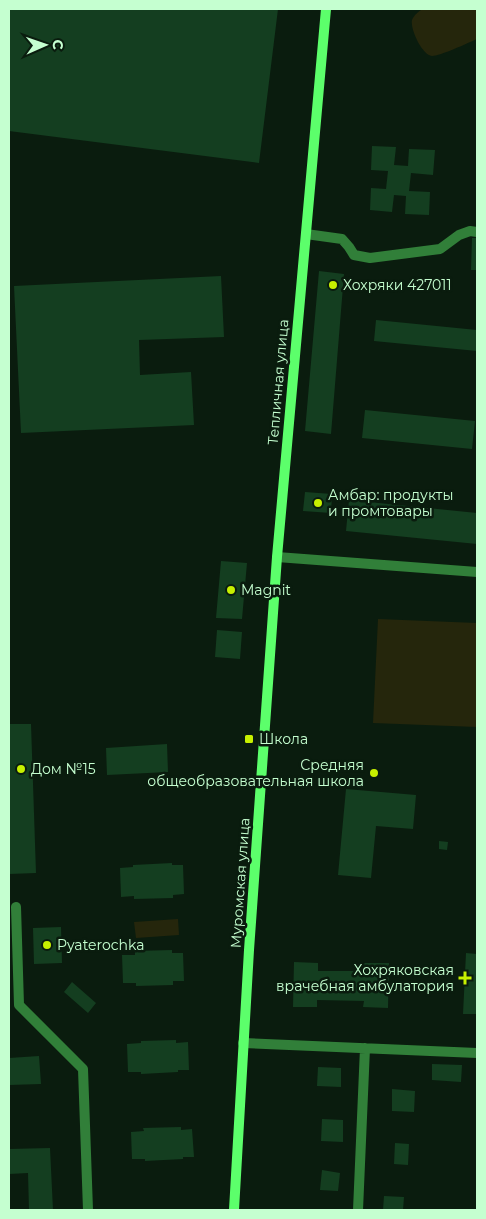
<svg xmlns="http://www.w3.org/2000/svg" width="486" height="1219" viewBox="0 0 486 1219" font-family="Montserrat,sans-serif">
  <style>
    .green { fill: #25260c }
    .building { fill: #143e20 }
    .lines { fill: none; stroke-linecap: round; stroke-linejoin: round }
    .street { stroke: #317f39; stroke-width: 10 }
    .secondary { stroke: #5cff6b; stroke-width: 10 }
    .poi-dot { fill: #c7f000; stroke: #0a1c0e; stroke-width: 2 }
    .labels { text-anchor: middle; stroke-width: 5; stroke-linejoin: round; paint-order: stroke }
    .poi-label { font-size: 14px; fill: #c5ffd0; stroke: #0a1c0e; text-anchor: start }
    .street-label { font-size: 14px; fill: #c5ffd0; stroke: #0a1c0e }
  </style>
  <rect width="100%" height="100%" fill="#0a1c0e"/>
  <path class="green" d="M 423,9 L 477,9 L 477,39 C 468,43 440,56 432,56 C 422,55 410,29 412,20 C 414,15 419,11 423,9 Z
    M 378,619 L 477,623 L 477,727 L 373,723 Z
    M 178,919 L 179,935 L 136,938 L 134,922 Z"/>
  <path class="building" d="M 9,9 L 278,9 L 259,163 L 9,131 Z
    M 372,146 L 396,147 L 394,165 L 408,166 L 409,149 L 435,150 L 433,175 L 411,173 L 409,191 L 430,192 L 429,215 L 405,214 L 406,196 L 394,195 L 392,212 L 370,210 L 371,188 L 386,189 L 388,171 L 371,170 Z
    M 472,238 L 477,238 L 477,270 L 471,270 Z
    M 319,271 L 344,274 L 331,434 L 305,431 Z
    M 221,276 L 224,337 L 139,340 L 140,375 L 191,372 L 194,425 L 21,433 L 14,286 Z
    M 376,320 L 477,330 L 477,351 L 374,341 Z
    M 365,410 L 475,421 L 472,449 L 362,438 Z
    M 305,492 L 332,494 L 331,513 L 303,511 Z
    M 349,500 L 477,513 L 477,544 L 346,531 Z
    M 221,561 L 247,563 L 242,619 L 216,618 Z
    M 217,630 L 242,632 L 240,659 L 215,657 Z
    M 9,724 L 31,724 L 36,873 L 9,874 Z
    M 167,744 L 168,772 L 107,775 L 106,748 Z
    M 346,789 L 416,795 L 413,829 L 376,826 L 371,878 L 338,875 Z
    M 439,841 L 448,842 L 447,850 L 439,849 Z
    M 172,863 L 172,865 L 183,865 L 184,894 L 173,895 L 173,898 L 134,899 L 134,896 L 121,897 L 120,868 L 133,867 L 133,865 Z
    M 61,927 L 62,963 L 34,964 L 33,928 Z
    M 172,950 L 172,953 L 183,953 L 184,981 L 173,981 L 173,985 L 136,986 L 136,983 L 123,983 L 122,955 L 135,955 L 135,951 Z
    M 466,953 L 477,954 L 477,1014 L 463,1014 Z
    M 294,962 L 318,963 L 318,971 L 363,971 L 363,963 L 389,963 L 388,1008 L 363,1007 L 364,1001 L 317,1000 L 317,1007 L 293,1007 Z
    M 72,982 L 96,1003 L 88,1013 L 64,992 Z
    M 176,1040 L 176,1043 L 188,1042 L 189,1070 L 178,1070 L 178,1072 L 141,1074 L 141,1072 L 128,1072 L 127,1044 L 141,1043 L 141,1041 Z
    M 39,1056 L 41,1084 L 9,1085 L 9,1058 Z
    M 432,1064 L 462,1065 L 461,1082 L 432,1080 Z
    M 318,1067 L 341,1068 L 341,1087 L 317,1086 Z
    M 392,1089 L 415,1091 L 414,1112 L 392,1111 Z
    M 322,1119 L 343,1120 L 343,1142 L 321,1141 Z
    M 181,1127 L 181,1130 L 192,1129 L 194,1157 L 183,1157 L 183,1159 L 145,1161 L 145,1159 L 132,1159 L 131,1132 L 144,1131 L 143,1128 Z
    M 395,1143 L 409,1144 L 408,1165 L 394,1164 Z
    M 50,1148 L 53,1210 L 29,1210 L 28,1173 L 9,1174 L 9,1149 Z
    M 322,1170 L 340,1173 L 338,1191 L 320,1190 Z
    M 384,1196 L 404,1197 L 403,1210 L 383,1210 Z"/>
  <g class="lines">
    <path class="street" d="M 306,234 L 342,239 L 349,247 L 354,255 L 370,258 L 440,249 L 459,235 L 470,231 L 477,232
      M 277,557 L 477,572
      M 16,907 L 19,1005 L 83,1069 L 88,1210
      M 243,1043 L 477,1053
      M 358,1210 L 365,1048"/>
    <path class="secondary" d="M 234,1210 L 249,950 L 277,557 L 326,9"/>
  </g>
  <g class="poi-dot">
    <circle cx="333" cy="285" r="5"/>
    <circle cx="318" cy="503" r="5"/>
    <circle cx="231" cy="590" r="5"/>
    <rect x="244" y="734" width="10" height="10" rx="2.5"/>
    <circle cx="21" cy="769" r="5"/>
    <circle cx="374" cy="773" r="5"/>
    <circle cx="47" cy="945" r="5"/>
    <path d="M462.5 970.5h5v5h5v5h-5v5h-5v-5h-5v-5h5z"/>
  </g>
  <g class="labels">
    <g class="poi-label">
      <text x="343" y="290">Хохряки 427011</text>
      <text x="328" y="500">Амбар: продукты<tspan x="328" dy="16">и промтовары</tspan></text>
      <text x="241" y="595">Magnit</text>
      <text x="259" y="744">Школа</text>
      <text x="364" y="770" text-anchor="end">Средняя<tspan x="364" dy="16">общеобразовательная школа</tspan></text>
      <text x="31" y="774">Дом №15</text>
      <text x="57" y="950">Pyaterochka</text>
      <text x="454" y="975" text-anchor="end">Хохряковская<tspan x="454" dy="16">врачебная амбулатория</tspan></text>
    </g>
    <g class="street-label">
      <text transform="translate(278 382) rotate(-85)" y="5">Тепличная улица</text>
      <text transform="translate(240 883) rotate(-86)" y="5">Муромская улица</text>
    </g>
  </g>
  <rect width="486" height="1219" fill="none" stroke="#c5ffd0" stroke-width="20"/>
  <g transform="translate(45 45) rotate(88)" stroke="#0a1c0e" stroke-width="4" paint-order="stroke">
  <path d="M0-4L9 19L0 12L-9 19Z" fill="#c5ffd0"/>
  <text y="-8" font-size="14" font-weight="bold" text-anchor="middle" fill="#c5ffd0">С</text>
  </g>
</svg>
